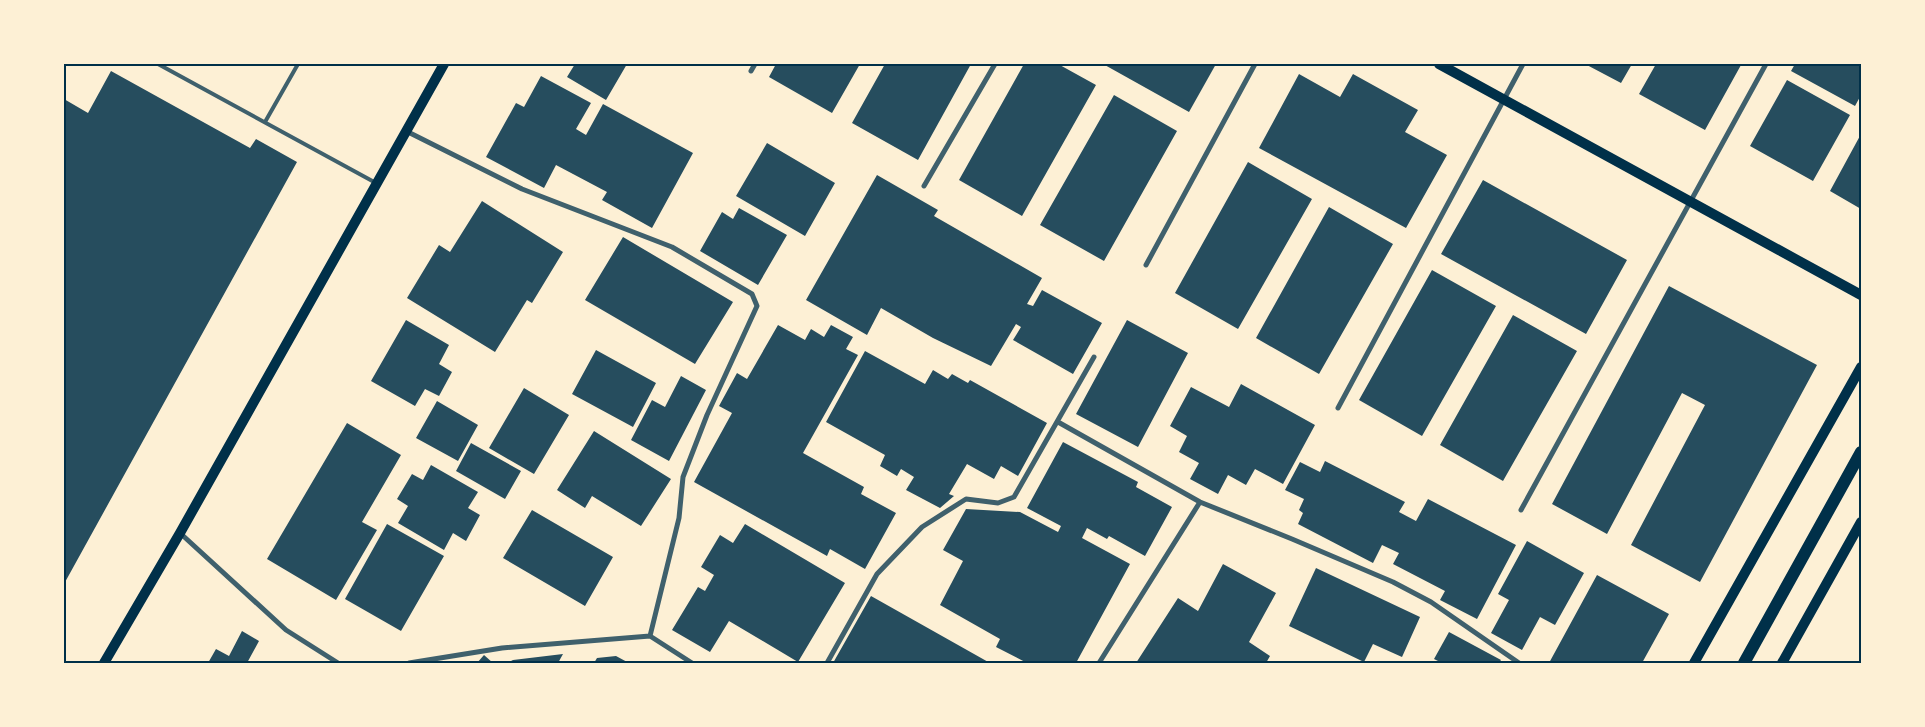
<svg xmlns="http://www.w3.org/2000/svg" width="1925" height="727" viewBox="0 0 1925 727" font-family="'Space Grotesk',sans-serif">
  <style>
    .building { fill: #264d5e }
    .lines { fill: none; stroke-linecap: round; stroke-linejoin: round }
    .service { stroke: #3f606c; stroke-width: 4 }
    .minor { stroke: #3f606c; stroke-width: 5 }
    .secondary { stroke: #003049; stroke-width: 10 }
    .primary { stroke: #003049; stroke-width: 12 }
    .neatline { fill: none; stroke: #003049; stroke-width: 2 }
  </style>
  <rect width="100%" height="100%" fill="#fdf0d5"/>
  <path class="building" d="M 575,64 L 627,64 L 606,100 L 567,77 Z
    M 776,64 L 860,64 L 832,113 L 769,77 Z
    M 885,64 L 971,64 L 918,160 L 852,123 Z
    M 1024,64 L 1058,64 L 1096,85 L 1022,216 L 959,180 Z
    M 1103,64 L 1216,64 L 1189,112 Z
    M 1585,64 L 1632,64 L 1621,83 Z
    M 1656,64 L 1739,64 L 1741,65 L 1705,130 L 1639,94 Z
    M 1795,64 L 1861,64 L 1861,95 L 1855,106 L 1791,71 Z
    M 111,71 L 250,148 L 256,139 L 297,162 L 64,584 L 64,99 L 88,113 Z
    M 1299,74 L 1340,97 L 1353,74 L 1418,110 L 1405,132 L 1447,155 L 1406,228 L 1259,148 Z
    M 541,76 L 591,103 L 576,129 L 586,135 L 603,104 L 693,153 L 652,228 L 602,200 L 607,192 L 556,165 L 544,188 L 486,157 L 516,103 L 524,107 Z
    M 1787,80 L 1850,115 L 1813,181 L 1750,146 Z
    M 1114,95 L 1177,131 L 1104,261 L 1040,225 Z
    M 1861,134 L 1861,209 L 1830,191 Z
    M 767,143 L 835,183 L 805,236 L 736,196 Z
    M 1248,162 L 1312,199 L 1238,329 L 1175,293 Z
    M 877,175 L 938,210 L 934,216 L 1042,278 L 1027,304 L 1033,306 L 1042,290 L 1102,323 L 1073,374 L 1013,340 L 1021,327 L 1016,324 L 991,366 L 933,338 L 881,308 L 867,335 L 806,300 Z
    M 1483,180 L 1627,260 L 1586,334 L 1441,254 Z
    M 482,201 L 563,252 L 532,303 L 527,300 L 495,352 L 407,298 L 439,245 L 450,252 Z
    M 1329,207 L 1393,244 L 1319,374 L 1256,338 Z
    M 739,208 L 787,235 L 758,285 L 700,251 L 722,212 L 733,219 Z
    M 623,237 L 733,302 L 695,364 L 585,300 Z
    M 1432,270 L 1496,306 L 1422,436 L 1359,400 Z
    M 1669,286 L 1817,365 L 1700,582 L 1631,545 L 1705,405 L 1682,393 L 1607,534 L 1552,504 Z
    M 1513,315 L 1577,351 L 1503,481 L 1440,445 Z
    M 406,320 L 449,345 L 439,364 L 452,372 L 439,396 L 425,389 L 415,406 L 371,381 Z
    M 1127,320 L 1188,353 L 1138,447 L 1076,414 Z
    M 778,325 L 805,340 L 811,329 L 824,337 L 831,325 L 853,337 L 846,349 L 858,355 L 803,453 L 864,487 L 861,494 L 896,513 L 865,569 L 830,549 L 827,556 L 694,482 L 732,413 L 719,406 L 737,373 L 747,379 Z
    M 596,350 L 656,383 L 633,427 L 572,394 Z
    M 865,351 L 925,384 L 933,370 L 948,379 L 952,374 L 968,383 L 970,380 L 1047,423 L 1018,476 L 1001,466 L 994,479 L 967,464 L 949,494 L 954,496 L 940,508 L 906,490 L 914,477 L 901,469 L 897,476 L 880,466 L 885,455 L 826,422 Z
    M 681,376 L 706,390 L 669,461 L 631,440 L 652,400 L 665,407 Z
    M 1241,384 L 1315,425 L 1283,484 L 1255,469 L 1246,485 L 1228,475 L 1218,494 L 1190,479 L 1199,463 L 1179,452 L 1187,436 L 1170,426 L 1191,387 L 1229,407 Z
    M 524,388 L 569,415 L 534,474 L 489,448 Z
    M 437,401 L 478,425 L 458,461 L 416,438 Z
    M 347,423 L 401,455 L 362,522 L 377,530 L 336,600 L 267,559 Z
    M 594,431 L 671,479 L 641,526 L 592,496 L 585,508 L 557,490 Z
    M 1063,442 L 1138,482 L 1136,487 L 1172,507 L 1145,556 L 1109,536 L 1107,539 L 1087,528 L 1082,538 L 1130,564 L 1076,663 L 1027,663 L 996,647 L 1000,639 L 940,605 L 963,561 L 943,550 L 966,509 L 1020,512 L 1058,532 L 1061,526 L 1027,508 Z
    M 471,443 L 521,471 L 505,499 L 456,471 Z
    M 1325,461 L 1405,502 L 1399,512 L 1416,521 L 1428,499 L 1516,545 L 1477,619 L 1440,600 L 1445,591 L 1393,564 L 1399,553 L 1382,545 L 1373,563 L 1298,524 L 1303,513 L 1299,510 L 1304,499 L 1285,490 L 1300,462 L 1320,472 Z
    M 431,465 L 478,492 L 468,508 L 480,515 L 466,541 L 453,533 L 444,550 L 398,523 L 408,506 L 397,499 L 412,474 L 423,480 Z
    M 532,510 L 613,557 L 585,606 L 503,558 Z
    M 387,524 L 444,556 L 401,631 L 345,599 Z
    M 745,524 L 845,583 L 798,662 L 729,621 L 710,652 L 672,630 L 698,587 L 705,591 L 714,575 L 701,567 L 720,535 L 733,543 Z
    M 1527,541 L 1584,573 L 1555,625 L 1540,617 L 1522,650 L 1491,633 L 1509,600 L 1498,594 Z
    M 1223,564 L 1276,593 L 1249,642 L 1270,656 L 1266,663 L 1136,663 L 1178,598 L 1198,611 Z
    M 1316,568 L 1420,617 L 1402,657 L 1373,644 L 1364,662 L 1289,626 Z
    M 1597,575 L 1669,614 L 1642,663 L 1549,663 Z
    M 871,596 L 990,663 L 833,663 Z
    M 242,631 L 259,641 L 247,663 L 208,663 L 216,649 L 229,656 Z
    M 1449,632 L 1501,660 L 1499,663 L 1442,663 L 1434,659 Z
    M 563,654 L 558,663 L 507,663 L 513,660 Z
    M 484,655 L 493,663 L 477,663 Z
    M 616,656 L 629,663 L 594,663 L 597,658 Z"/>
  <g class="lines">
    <path class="service" d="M 158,64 L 376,183
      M 265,122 L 298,64"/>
    <path class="minor" d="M 751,71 L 755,64
      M 406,131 L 522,189 L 672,247 L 752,294 L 757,306 L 707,415 L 683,477 L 679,518 L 650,636
      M 924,186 L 995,64
      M 1146,265 L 1255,64
      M 1338,408 L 1523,64
      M 1058,422 L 1200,502 L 1292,539 L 1393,582 L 1431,602 L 1519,663
      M 1521,510 L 1766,64
      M 180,533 L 286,630 L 338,663
      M 409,663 L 502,648 L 650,636 L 692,663
      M 827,663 L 877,574 L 922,527 L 966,499 L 998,503 L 1014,497 L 1094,357
      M 1099,663 L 1200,502"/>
    <path class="secondary" d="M 1439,64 L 1861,295
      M 104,663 L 180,533 L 444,64
      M 1694,663 L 1861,367
      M 1782,663 L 1861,522"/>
    <path class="primary" d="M 1744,663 L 1861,452"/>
  </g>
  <rect width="1925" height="727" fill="none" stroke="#fdf0d5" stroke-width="130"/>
  <rect x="65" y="65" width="1795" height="597" class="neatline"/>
</svg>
